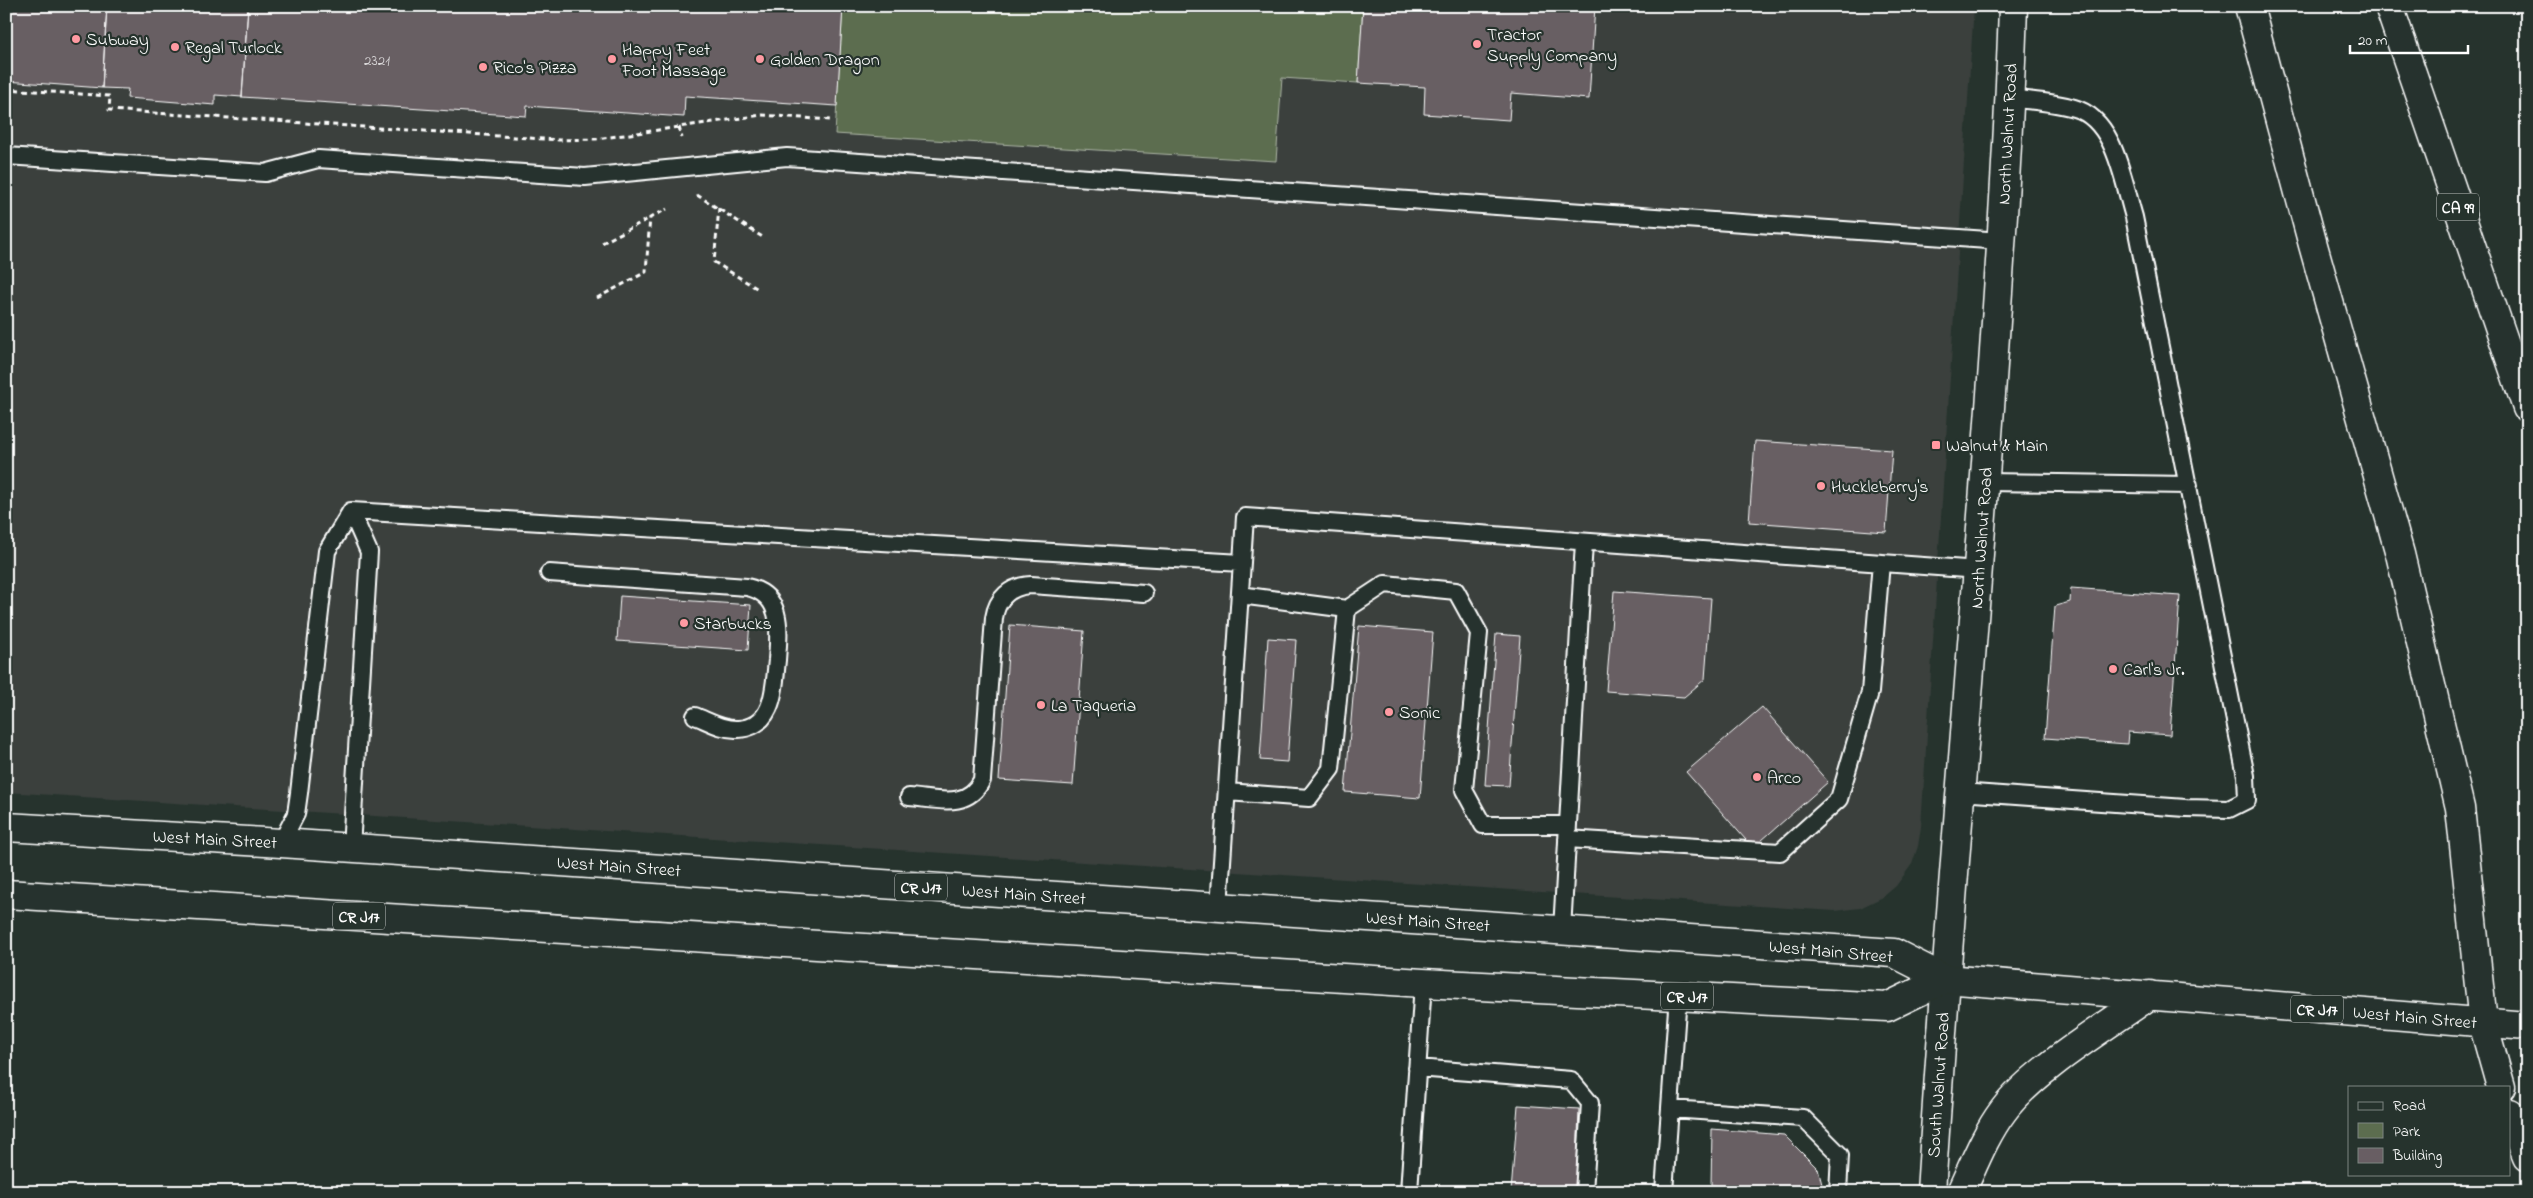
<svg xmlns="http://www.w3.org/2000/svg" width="2533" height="1198" viewBox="0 0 2533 1198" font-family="'Indie Flower',sans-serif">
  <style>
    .built { fill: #3a403d }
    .green { fill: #5c6d4f; stroke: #aeb6a7 }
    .building { fill: #685e63; stroke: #fff }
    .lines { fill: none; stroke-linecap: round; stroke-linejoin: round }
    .service-casing { stroke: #fff; stroke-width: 20 }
    .minor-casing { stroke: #fff; stroke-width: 31 }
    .primary-casing { stroke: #fff; stroke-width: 31 }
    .motorway-casing { stroke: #fff; stroke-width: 31 }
    .path { stroke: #fff; stroke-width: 3; stroke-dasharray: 5 4; stroke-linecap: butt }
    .service { stroke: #26332d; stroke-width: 16 }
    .minor { stroke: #26332d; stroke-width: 28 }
    .primary { stroke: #26332d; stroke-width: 28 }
    .motorway { stroke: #26332d; stroke-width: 28 }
    .poi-dot { fill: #ff9aa2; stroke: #26332d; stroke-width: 2 }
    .labels { text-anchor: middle; stroke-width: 4.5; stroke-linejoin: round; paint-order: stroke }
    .number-label { font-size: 15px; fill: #d9d7d8 }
    .shield { fill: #26332d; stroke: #bec2c0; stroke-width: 1 }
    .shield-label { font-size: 16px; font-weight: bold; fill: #fff }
    .poi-label { font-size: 18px; fill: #fff; stroke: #26332d; text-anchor: start }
    .street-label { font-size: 18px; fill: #fff; stroke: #26332d }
  </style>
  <rect width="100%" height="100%" fill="#26332d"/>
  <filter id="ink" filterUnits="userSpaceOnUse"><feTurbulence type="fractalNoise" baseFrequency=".02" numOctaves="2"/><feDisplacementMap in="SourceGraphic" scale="10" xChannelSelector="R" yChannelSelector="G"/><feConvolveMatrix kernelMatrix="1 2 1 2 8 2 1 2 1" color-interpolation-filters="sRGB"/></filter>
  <g filter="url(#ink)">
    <path class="built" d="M 6,6 L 1974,6 L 1921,827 L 1918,846 L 1912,864 L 1896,886 L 1883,897 L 1860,908 L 1835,911 L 6,792 Z"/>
    <path class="green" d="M 843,6 L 1363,6 L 1358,83 L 1282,78 L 1276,161 L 835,134 Z"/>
    <path class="building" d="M 6,6 L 107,6 L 102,88 L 6,81 Z
      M 107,6 L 248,6 L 242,97 L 215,95 L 215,105 L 127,98 L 128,89 L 102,88 Z
      M 248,6 L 843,6 L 837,106 L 685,96 L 684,117 L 527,106 L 526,116 L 242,97 Z
      M 1363,6 L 1595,6 L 1589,99 L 1511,93 L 1509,120 L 1424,114 L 1425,87 L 1358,83 Z
      M 1755,441 L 1892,450 L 1886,532 L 1749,522 Z
      M 2071,588 L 2180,596 L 2170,735 L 2128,732 L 2127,744 L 2045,738 L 2055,606 L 2070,602 Z
      M 1614,591 L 1711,598 L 1705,679 L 1684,697 L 1606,691 Z
      M 620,596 L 751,605 L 748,650 L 617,641 Z
      M 1010,625 L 1084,631 L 1073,785 L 999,780 Z
      M 1359,626 L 1433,632 L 1420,798 L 1345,792 Z
      M 1496,634 L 1520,636 L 1509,786 L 1485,785 Z
      M 1268,638 L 1296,640 L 1287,762 L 1260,760 Z
      M 1762,707 L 1828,782 L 1753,848 L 1686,772 Z
      M 1518,1105 L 1579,1109 L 1576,1192 L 1511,1192 Z
      M 1712,1129 L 1784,1135 L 1818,1169 L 1824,1192 L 1749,1192 L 1749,1188 L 1711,1185 Z"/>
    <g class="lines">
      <g class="service-casing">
        <path id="service" d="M 6,156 L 265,173 L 318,159 L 585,177 L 787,157 L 2002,241
          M 1985,482 L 2189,485
          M 351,511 L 1242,563
          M 549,573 L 747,587 C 784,595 779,631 777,660 C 774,687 775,727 738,729 C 723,730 708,721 695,716
          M 1240,595 L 1347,609
          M 1227,792 L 1309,798 L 1331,769 L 1347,609 L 1385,584 L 1456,591 L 1479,633 L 1464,790 L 1483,825 L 1568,825
          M 1960,792 L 2186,808 L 2229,809 L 2247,800 L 2246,776 L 2134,217 C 2123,181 2115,119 2074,108 C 2053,102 2031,101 2010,98
          M 909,797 C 937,799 967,810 982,780 L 994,618 C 997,598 1010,586 1031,585 L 1144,593
          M 1567,839 L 1780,852 L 1839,799 L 1870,692 L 1881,563
          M 281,843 L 296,814 L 299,793 L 327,551 L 351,511
          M 351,848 L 369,552 L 351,511
          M 1219,907 L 1245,517 L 1979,570
          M 1562,930 L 1584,542
          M 1417,1068 L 1571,1080 L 1590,1103 L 1584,1192
          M 1670,1109 L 1803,1118 L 1840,1155 L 1838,1192
          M 1409,1192 L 1423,983
          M 1664,1192 L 1678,995"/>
      </g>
      <g class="minor-casing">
        <path id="minor" d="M 1931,1192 C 1948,926 1972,660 1991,394 C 2000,265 2009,136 2013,6"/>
      </g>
      <g class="primary-casing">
        <path id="primary" d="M 6,827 L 281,843 L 1894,953 L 1945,979 L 2527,1026
          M 6,894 L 1423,983 L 1887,1007 L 1945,979
          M 1961,1192 C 1974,1164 1985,1135 2003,1111 C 2033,1070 2107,1026 2150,995"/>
      </g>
      <g class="motorway-casing">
        <path id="motorway" d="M 2249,6 L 2313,245 L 2400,554 L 2460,808 L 2483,1023 L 2501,1087
          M 2389,6 L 2527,408
          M 2509,1113 L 2527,1157"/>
      </g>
      <path class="path" d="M 6,89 L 110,96 L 109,110 L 559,140 L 596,139 L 762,115 L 830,120
        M 679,127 L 682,138
        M 697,195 L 764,238
        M 719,208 L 714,262 L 758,289
        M 602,243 L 667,209
        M 597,298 L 646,272 L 650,217"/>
      <use href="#service" class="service"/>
      <use href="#minor" class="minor"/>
      <use href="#primary" class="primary"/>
      <use href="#motorway" class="motorway"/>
    </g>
  </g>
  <g class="poi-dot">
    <circle cx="76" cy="39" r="5"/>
    <circle cx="1477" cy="44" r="5"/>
    <circle cx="175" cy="47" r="5"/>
    <circle cx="612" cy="59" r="5"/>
    <circle cx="760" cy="59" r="5"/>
    <circle cx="483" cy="67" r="5"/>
    <rect x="1931" y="440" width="10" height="10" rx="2.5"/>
    <circle cx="1821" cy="486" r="5"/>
    <circle cx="684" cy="623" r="5"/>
    <circle cx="2113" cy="669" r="5"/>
    <circle cx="1041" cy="705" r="5"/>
    <circle cx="1389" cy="712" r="5"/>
    <circle cx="1757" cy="777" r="5"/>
  </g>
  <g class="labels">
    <g class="number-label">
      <text x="377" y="65">2321</text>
    </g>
    <g class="shield">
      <rect x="2437" y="193.5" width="42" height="27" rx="4"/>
      <rect x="895" y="873.5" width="52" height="27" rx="4"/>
      <rect x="333" y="902.5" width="52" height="27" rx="4"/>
      <rect x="1661" y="982.5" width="52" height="27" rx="4"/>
      <rect x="2291" y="995.5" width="52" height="27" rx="4"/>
    </g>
    <g class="shield-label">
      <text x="2458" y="213">CA 99</text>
      <text x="921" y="893">CR J17</text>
      <text x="359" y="922">CR J17</text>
      <text x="1687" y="1002">CR J17</text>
      <text x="2317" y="1015">CR J17</text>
    </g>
    <g class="poi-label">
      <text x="1487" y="40">Tractor<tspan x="1487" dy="21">Supply Company</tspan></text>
      <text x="86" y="45">Subway</text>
      <text x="185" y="53">Regal Turlock</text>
      <text x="622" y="55">Happy Feet<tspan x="622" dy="21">Foot Massage</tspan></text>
      <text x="770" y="65">Golden Dragon</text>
      <text x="493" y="73">Rico's Pizza</text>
      <text x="1946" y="451">Walnut &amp; Main</text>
      <text x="1831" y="492">Huckleberry's</text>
      <text x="694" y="629">Starbucks</text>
      <text x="2123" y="675">Carl's Jr.</text>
      <text x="1051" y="711">La Taqueria</text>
      <text x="1399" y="718">Sonic</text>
      <text x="1767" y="783">Arco</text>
    </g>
    <g class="street-label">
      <text transform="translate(2007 134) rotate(-87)" y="6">North Walnut Road</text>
      <text transform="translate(1981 538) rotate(-86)" y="6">North Walnut Road</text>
      <text transform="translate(215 839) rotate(3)" y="6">West Main Street</text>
      <text transform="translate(619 866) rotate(4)" y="6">West Main Street</text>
      <text transform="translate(1024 894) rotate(4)" y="6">West Main Street</text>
      <text transform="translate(1428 921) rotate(4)" y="6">West Main Street</text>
      <text transform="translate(1831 951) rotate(5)" y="6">West Main Street</text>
      <text transform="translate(2415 1017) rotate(5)" y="6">West Main Street</text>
      <text transform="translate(1938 1085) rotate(-86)" y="6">South Walnut Road</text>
    </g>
  </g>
  <rect width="2533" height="1198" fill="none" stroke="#26332d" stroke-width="25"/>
  <rect x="12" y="12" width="2508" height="1173" fill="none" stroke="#fff" stroke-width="2" filter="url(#ink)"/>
  <rect x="2348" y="1086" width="162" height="90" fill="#26332d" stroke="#7d8581"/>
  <rect x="2358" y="1102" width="25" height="8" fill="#26332d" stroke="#7d8581"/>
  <text x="2393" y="1110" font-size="15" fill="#ffffff">Road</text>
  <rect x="2358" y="1123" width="25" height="15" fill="#5c6d4f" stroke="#7d8581"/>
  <text x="2393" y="1136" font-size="15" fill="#ffffff">Park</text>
  <rect x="2358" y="1148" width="25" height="15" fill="#685e63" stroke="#7d8581"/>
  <text x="2393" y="1160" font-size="15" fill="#ffffff">Building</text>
  <path d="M2350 45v8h118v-8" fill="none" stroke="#ffffff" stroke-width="2.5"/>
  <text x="2358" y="45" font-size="15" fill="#ffffff" stroke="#26332d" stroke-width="4" paint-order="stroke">20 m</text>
</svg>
